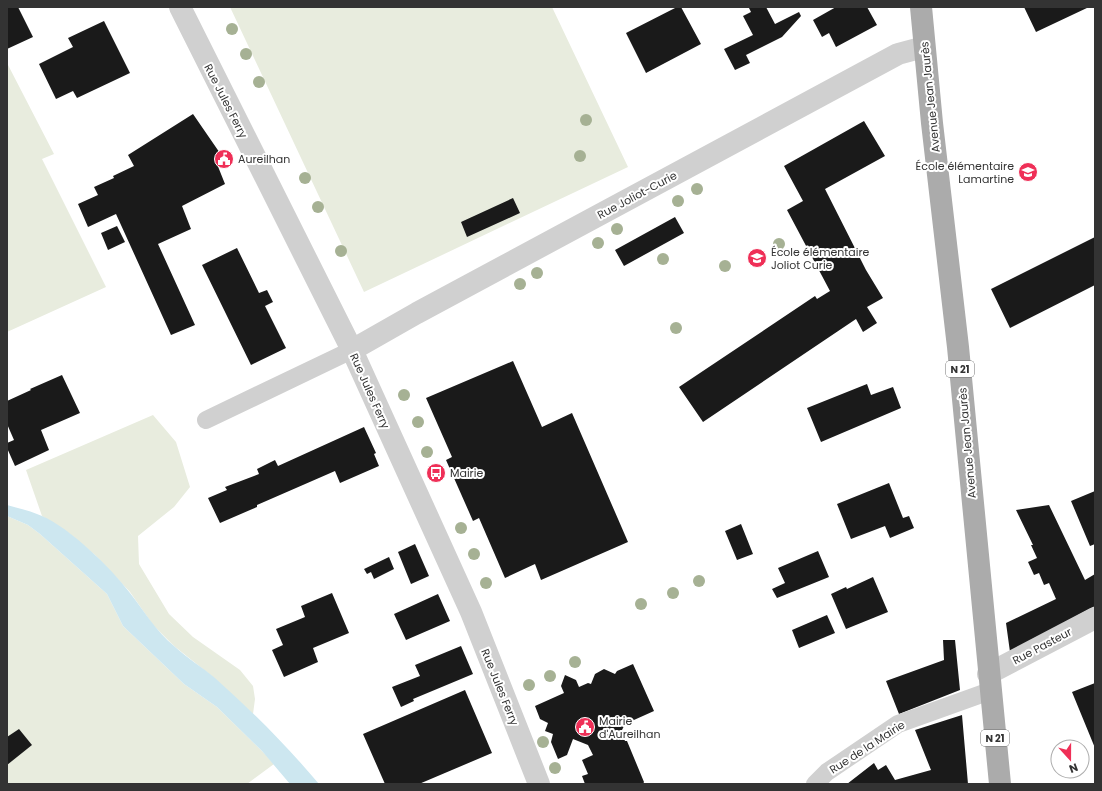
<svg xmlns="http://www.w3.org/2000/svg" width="1102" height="791" viewBox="0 0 1102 791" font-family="Poppins,sans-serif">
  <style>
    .green { fill: #e8ecde }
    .water { fill: #cde7f0 }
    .building { fill: #1a1a1a }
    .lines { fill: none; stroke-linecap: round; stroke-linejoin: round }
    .lane { stroke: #d0d0d0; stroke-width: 18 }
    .street { stroke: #d0d0d0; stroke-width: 22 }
    .primary { stroke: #ababab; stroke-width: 22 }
    .tree { fill: #a6b194 }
    .labels { text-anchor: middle; stroke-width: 4; stroke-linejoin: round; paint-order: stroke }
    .shield { fill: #fff; stroke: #707070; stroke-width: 1 }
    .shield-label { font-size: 10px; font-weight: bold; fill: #333 }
    .street-label { font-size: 11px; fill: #333; stroke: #fff }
    .poi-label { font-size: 11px; fill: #333; stroke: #fff; text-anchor: start }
  </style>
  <rect width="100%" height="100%" fill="#fff"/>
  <path class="green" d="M 230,7 L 552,7 L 628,167 L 364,292 Z
    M 7,63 L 54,154 L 42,159 L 106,287 L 7,332 Z
    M 153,415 L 176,442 L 190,487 L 174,507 L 138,536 L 139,564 L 169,614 L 193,637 L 240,670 L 253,686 L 255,699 L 253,714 L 213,677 L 174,646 L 153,625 L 130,592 L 95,555 L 70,534 L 42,516 L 26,470 Z
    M 7,516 L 28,525 L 40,534 L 107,594 L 123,626 L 184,684 L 217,707 L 262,751 L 274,764 L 247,784 L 7,784 Z"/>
  <path class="water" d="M 7,505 C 18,508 31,511 42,516 C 70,528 111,568 130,593 C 144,611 156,631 174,646 C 187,658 202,667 215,678 C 252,711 287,746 319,784 L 290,784 L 262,751 L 217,707 L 184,684 L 123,626 L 107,594 L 40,534 L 28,525 L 7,516 Z"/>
  <path class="building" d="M 7,7 L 18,7 L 33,37 L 7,49 Z
    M 677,7 L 681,7 L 701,44 L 646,73 L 626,33 Z
    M 750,7 L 766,7 L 775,24 L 799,12 L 801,16 L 782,37 L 746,55 L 750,63 L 735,70 L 724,49 L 753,35 L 743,16 L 751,12 L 749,8 Z
    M 836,7 L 867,7 L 877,25 L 836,47 L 829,33 L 822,37 L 813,20 Z
    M 1024,7 L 1089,7 L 1036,32 Z
    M 104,21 L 130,73 L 77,98 L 73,91 L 56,99 L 39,64 L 73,47 L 68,38 Z
    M 193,114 L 224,159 L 217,164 L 225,184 L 182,206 L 191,229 L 158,244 L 195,325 L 171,335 L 116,214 L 88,227 L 78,204 L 98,195 L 94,187 L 114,178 L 113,176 L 134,166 L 128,155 Z
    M 864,121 L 885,156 L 825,189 L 866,270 L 883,298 L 867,307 L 877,323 L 863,332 L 856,319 L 703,422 L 679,387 L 815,296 L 817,299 L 830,291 L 787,210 L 803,201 L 784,166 Z
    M 513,198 L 520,213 L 467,237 L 461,222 Z
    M 675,217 L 684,233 L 624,266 L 615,250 Z
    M 117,226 L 125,242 L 108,250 L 101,233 Z
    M 1095,237 L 1095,285 L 1010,328 L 991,289 Z
    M 237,248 L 259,293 L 267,290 L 273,302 L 265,306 L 286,348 L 251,365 L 202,265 Z
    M 513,361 L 542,427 L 572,413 L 628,542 L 541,580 L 535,564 L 505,578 L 479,518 L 473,521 L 446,460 L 452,457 L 426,398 Z
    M 62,375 L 80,413 L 41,430 L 49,450 L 15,466 L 7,448 L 7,443 L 14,440 L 7,424 L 7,401 L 31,390 L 30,389 Z
    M 867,384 L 871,395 L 893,387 L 901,408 L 821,442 L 807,408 Z
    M 364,427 L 376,453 L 374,454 L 379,466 L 340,483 L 335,471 L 257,505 L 257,507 L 220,523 L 208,498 L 227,490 L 225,487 L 259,474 L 257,469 L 275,460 L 278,466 Z
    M 889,483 L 903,518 L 909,516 L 914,528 L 890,538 L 885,526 L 851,539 L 837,504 Z
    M 1095,491 L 1095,544 L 1090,546 L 1071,501 Z
    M 1049,505 L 1085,580 L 1095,574 L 1095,606 L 1010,652 L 1006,623 L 1056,599 L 1049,583 L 1044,585 L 1039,573 L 1034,575 L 1028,562 L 1037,558 L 1031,545 L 1033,545 L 1016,510 Z
    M 741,524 L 753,554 L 737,560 L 725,531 Z
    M 415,544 L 429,576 L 411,584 L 398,552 Z
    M 818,551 L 829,577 L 777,598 L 772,589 L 785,583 L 778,568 Z
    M 389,557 L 394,569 L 374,579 L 371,572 L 367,574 L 364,569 Z
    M 873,577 L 888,612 L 846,629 L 831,594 L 846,587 L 847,589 Z
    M 332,593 L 349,633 L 313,648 L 318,662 L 284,677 L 272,650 L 283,645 L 276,629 L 305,617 L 301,606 Z
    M 438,594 L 450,621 L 406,640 L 394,614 Z
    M 827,615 L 835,633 L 799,648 L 792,630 Z
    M 943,640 L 955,640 L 960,690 L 899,714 L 886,681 L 944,660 Z
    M 461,646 L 473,674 L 413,699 L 414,701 L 401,707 L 392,687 L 420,676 L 415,665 Z
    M 633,664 L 654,711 L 625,724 L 621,732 L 625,741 L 627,741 L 644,782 L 643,784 L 585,784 L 582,776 L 588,774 L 582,760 L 593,755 L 588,745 L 573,739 L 567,755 L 558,759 L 551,742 L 553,734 L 545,731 L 548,723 L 540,719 L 535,706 L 564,693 L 561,686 L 565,675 L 576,680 L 579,687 L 588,683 L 591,684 L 595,674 L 604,669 L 615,674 L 617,671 Z
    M 1095,683 L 1095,748 L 1072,692 Z
    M 465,690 L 492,753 L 419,784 L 385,784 L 363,734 Z
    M 962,715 L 968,784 L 847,784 L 874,763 L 878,770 L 886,765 L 895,780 L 931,770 L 915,730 Z
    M 19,729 L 32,745 L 7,765 L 7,737 Z"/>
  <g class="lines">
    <path class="lane" d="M 206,420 L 352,350
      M 815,784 L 827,772 L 898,724 L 990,691"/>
    <path class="street" d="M 180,7 L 352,350 L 471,612 L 539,784
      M 352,350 L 417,313 L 898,54 L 924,47
      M 988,674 L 1095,618"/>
    <path class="primary" d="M 921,7 L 932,123 L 958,347 L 1000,784"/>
  </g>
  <g class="tree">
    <circle cx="232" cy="29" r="6"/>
    <circle cx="246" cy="54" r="6"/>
    <circle cx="259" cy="82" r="6"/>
    <circle cx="586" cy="120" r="6"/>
    <circle cx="580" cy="156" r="6"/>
    <circle cx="305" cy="178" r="6"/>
    <circle cx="697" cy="189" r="6"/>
    <circle cx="678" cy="201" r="6"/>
    <circle cx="318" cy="207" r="6"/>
    <circle cx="617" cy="229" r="6"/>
    <circle cx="598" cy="243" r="6"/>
    <circle cx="779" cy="244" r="6"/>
    <circle cx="341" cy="251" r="6"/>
    <circle cx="663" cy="259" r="6"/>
    <circle cx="725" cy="266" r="6"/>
    <circle cx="537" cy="273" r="6"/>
    <circle cx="520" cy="284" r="6"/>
    <circle cx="676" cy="328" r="6"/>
    <circle cx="404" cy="395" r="6"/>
    <circle cx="418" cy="422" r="6"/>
    <circle cx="427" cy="452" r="6"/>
    <circle cx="461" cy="528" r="6"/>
    <circle cx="474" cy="554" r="6"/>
    <circle cx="699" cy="581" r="6"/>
    <circle cx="486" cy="583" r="6"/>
    <circle cx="673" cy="593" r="6"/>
    <circle cx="641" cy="604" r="6"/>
    <circle cx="575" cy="662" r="6"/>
    <circle cx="550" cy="676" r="6"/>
    <circle cx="529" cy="685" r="6"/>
    <circle cx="543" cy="742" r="6"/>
    <circle cx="555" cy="768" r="6"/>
  </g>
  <defs>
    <g id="civic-disc" transform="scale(1)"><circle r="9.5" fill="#ef2f57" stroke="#fff"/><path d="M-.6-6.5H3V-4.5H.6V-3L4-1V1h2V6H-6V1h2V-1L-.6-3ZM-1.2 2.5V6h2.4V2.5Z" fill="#fff"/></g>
    <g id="school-disc" transform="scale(1)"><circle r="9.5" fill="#ef2f57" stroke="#fff"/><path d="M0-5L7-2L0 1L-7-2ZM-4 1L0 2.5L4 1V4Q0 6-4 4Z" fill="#fff"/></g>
    <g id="bus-disc" transform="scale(1)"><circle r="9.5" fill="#ef2f57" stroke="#fff"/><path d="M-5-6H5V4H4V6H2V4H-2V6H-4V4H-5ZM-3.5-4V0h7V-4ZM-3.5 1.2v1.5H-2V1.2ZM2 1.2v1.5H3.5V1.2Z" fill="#fff"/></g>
  </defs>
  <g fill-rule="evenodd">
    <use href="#civic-disc" x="224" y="159"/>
    <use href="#school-disc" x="1028" y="172"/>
    <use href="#school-disc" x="757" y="258"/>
    <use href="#bus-disc" x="436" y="473"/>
    <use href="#civic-disc" x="585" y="727"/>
  </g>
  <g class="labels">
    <g class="shield">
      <rect x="946" y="361" width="28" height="16" rx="3"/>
      <rect x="981" y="730" width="28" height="16" rx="3"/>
    </g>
    <g class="shield-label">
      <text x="960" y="373">N 21</text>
      <text x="995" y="742">N 21</text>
    </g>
    <g class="street-label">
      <text transform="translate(930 97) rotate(-96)" y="4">Avenue Jean Jaurès</text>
      <text transform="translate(226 101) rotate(63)" y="4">Rue Jules Ferry</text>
      <text transform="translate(637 195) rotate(-28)" y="4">Rue Joliot-Curie</text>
      <text transform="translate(370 391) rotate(66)" y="4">Rue Jules Ferry</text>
      <text transform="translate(967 443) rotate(-95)" y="4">Avenue Jean Jaurès</text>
      <text transform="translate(1042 646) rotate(-28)" y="4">Rue Pasteur</text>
      <text transform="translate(500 687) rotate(68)" y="4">Rue Jules Ferry</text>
      <text transform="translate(867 747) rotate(-33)" y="4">Rue de la Mairie</text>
    </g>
    <g class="poi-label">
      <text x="238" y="163">Aureilhan</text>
      <text x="1014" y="170" text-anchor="end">École élémentaire<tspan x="1014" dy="13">Lamartine</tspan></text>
      <text x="771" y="256">École élémentaire<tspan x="771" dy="13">Joliot Curie</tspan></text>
      <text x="450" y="477">Mairie</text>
      <text x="599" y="725">Mairie<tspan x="599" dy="13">d'Aureilhan</tspan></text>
    </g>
  </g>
  <rect width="1102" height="791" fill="none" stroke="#333333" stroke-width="16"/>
  <g transform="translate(1070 759) rotate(159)"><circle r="19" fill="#ffffff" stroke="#adadad"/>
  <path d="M0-3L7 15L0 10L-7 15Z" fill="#ef2f57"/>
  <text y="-6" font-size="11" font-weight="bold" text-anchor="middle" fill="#333333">N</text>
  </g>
</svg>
